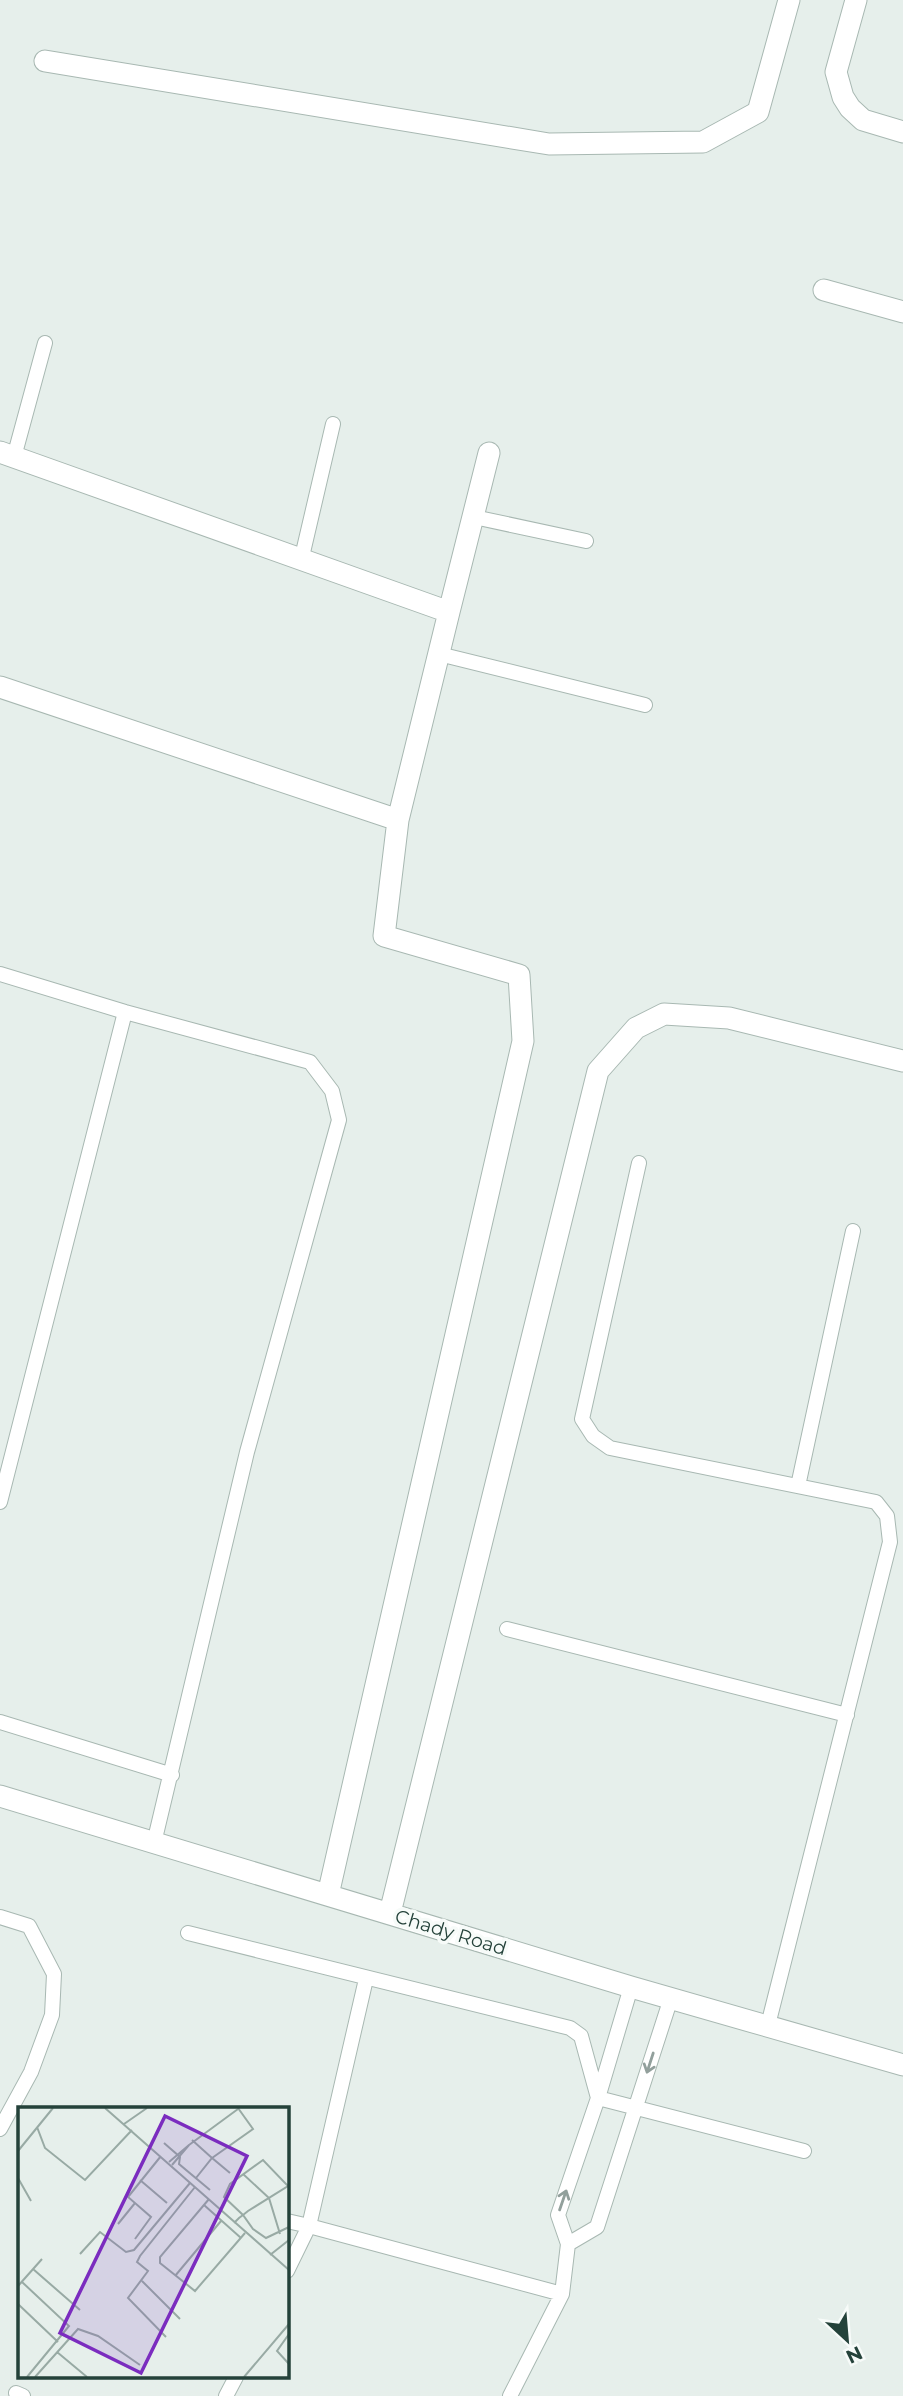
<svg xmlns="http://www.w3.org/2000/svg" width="903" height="2396" viewBox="0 0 903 2396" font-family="Montserrat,sans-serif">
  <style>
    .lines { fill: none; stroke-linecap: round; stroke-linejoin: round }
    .lane-casing { stroke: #a8b8b2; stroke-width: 16 }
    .street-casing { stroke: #a8b8b2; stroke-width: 23 }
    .lane { stroke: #fff; stroke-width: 14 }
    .street { stroke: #fff; stroke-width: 21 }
    .oneway { stroke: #92a09c }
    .labels { text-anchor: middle; stroke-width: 7; stroke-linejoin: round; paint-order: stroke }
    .street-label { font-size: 19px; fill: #24423a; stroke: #f7fbf9 }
    .inset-road { fill: none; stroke: #98aaa4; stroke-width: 2 }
    .view { fill: #7b2cbf; fill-opacity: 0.15; stroke: #7b2cbf; stroke-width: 3.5 }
    .inset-edge { fill: none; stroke: #24423a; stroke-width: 3.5 }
  </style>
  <rect width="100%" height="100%" fill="#e6efeb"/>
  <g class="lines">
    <g class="lane-casing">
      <path id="lane" d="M 14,457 L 45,343
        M 474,517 L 586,541
        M 301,561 L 333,424
        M 439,654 L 645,705
        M 0,974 L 125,1012 L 310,1062 L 332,1091 L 339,1120 L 247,1452 L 154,1843
        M 639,1163 L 582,1419 L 593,1436 L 610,1448 L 876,1502 L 887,1516 L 890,1542 L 768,2025
        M 798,1486 L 853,1231
        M 0,1502 L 125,1012
        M 507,1629 L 847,1715
        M 0,1722 L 172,1775
        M 0,1917 L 29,1926 L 54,1974 L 52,2015 L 31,2072 L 0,2129
        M 188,1933 L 570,2028 L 581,2036 L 598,2098 L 804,2151
        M 631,1987 L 598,2098 L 558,2215 L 568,2244 L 597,2227 L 671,1998
        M 287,2221 L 309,2226 L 366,1979
        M 287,2271 L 309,2226 L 562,2294
        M 16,2393 L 23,2396
        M 226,2396 L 236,2377
        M 510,2396 L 562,2294 L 568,2244"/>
    </g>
    <g class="street-casing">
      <path id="street" d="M 856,0 L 836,72 L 843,97 L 850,108 L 863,120 L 903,132
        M 45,61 L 549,144 L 703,142 L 758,112 L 789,0
        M 824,290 L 903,312
        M 0,452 L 449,612 L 398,820 L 384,936 L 519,975 L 523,1041 L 328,1895
        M 449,612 L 489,453
        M 0,687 L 398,820
        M 0,1796 L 631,1987 L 903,2065
        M 390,1913 L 598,1071 L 636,1028 L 664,1014 L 729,1018 L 903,1061"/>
    </g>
    <use href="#lane" class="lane"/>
    <use href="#street" class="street"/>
  </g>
  <defs><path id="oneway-shaft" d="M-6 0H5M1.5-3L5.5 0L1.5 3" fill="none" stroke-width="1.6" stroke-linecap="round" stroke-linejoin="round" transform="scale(1.75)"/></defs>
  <g class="oneway">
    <use href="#oneway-shaft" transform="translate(650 2063) rotate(108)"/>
    <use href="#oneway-shaft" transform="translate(563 2200) rotate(-71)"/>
  </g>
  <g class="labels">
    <g class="street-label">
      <text transform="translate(451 1932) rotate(17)" y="7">Chady Road</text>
    </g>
  </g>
  <g transform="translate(18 2107)">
    <rect width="271" height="271" fill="#e6efeb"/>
    <path class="inset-road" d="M 87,1 L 271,163M 106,17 L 129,1M 19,20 L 27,41 L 67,73 L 114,23M 174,33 L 194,51 L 235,22 L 220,1M 146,36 L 162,50 L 161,57 L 192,83M 171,38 L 220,2M 0,44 L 35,1M 151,55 L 171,38 L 154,58M 225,67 L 251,91 L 262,127M 0,71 L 13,94M 178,71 L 194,51 L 212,66M 122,73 L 149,96M 191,92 L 142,150 L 142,156 L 177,184 L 227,126M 186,98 L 223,131M 216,116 L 221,111 L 225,108 L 230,104 L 270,79 L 245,53 L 212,77 L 206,90 L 225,108 L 235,122 L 248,131 L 271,120M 100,117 L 117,96M 117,132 L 133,110 L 110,90 L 143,49M 62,147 L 82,125 L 108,145 L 116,143 L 172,76M 252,148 L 271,133M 15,162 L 62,203M 157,169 L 203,114M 124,174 L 162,212M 4,175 L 51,219 L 9,270M 0,179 L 24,152M 0,197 L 40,235M 271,227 L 259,244 L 271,257M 148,230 L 110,191 L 130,164 L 119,155 L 122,149 L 177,80M 39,245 L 69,270M 17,270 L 60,222 L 80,229 L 122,258M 226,270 L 271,217"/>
    <path class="view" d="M 147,9 L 229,49 L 123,266 L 42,226 Z"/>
    <rect width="271" height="271" class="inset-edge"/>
  </g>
  <g transform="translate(847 2340) rotate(154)" stroke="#f7fbf9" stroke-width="5" paint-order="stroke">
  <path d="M0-5L12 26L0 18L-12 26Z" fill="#24423a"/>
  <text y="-10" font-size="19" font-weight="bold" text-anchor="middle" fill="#24423a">N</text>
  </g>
</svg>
